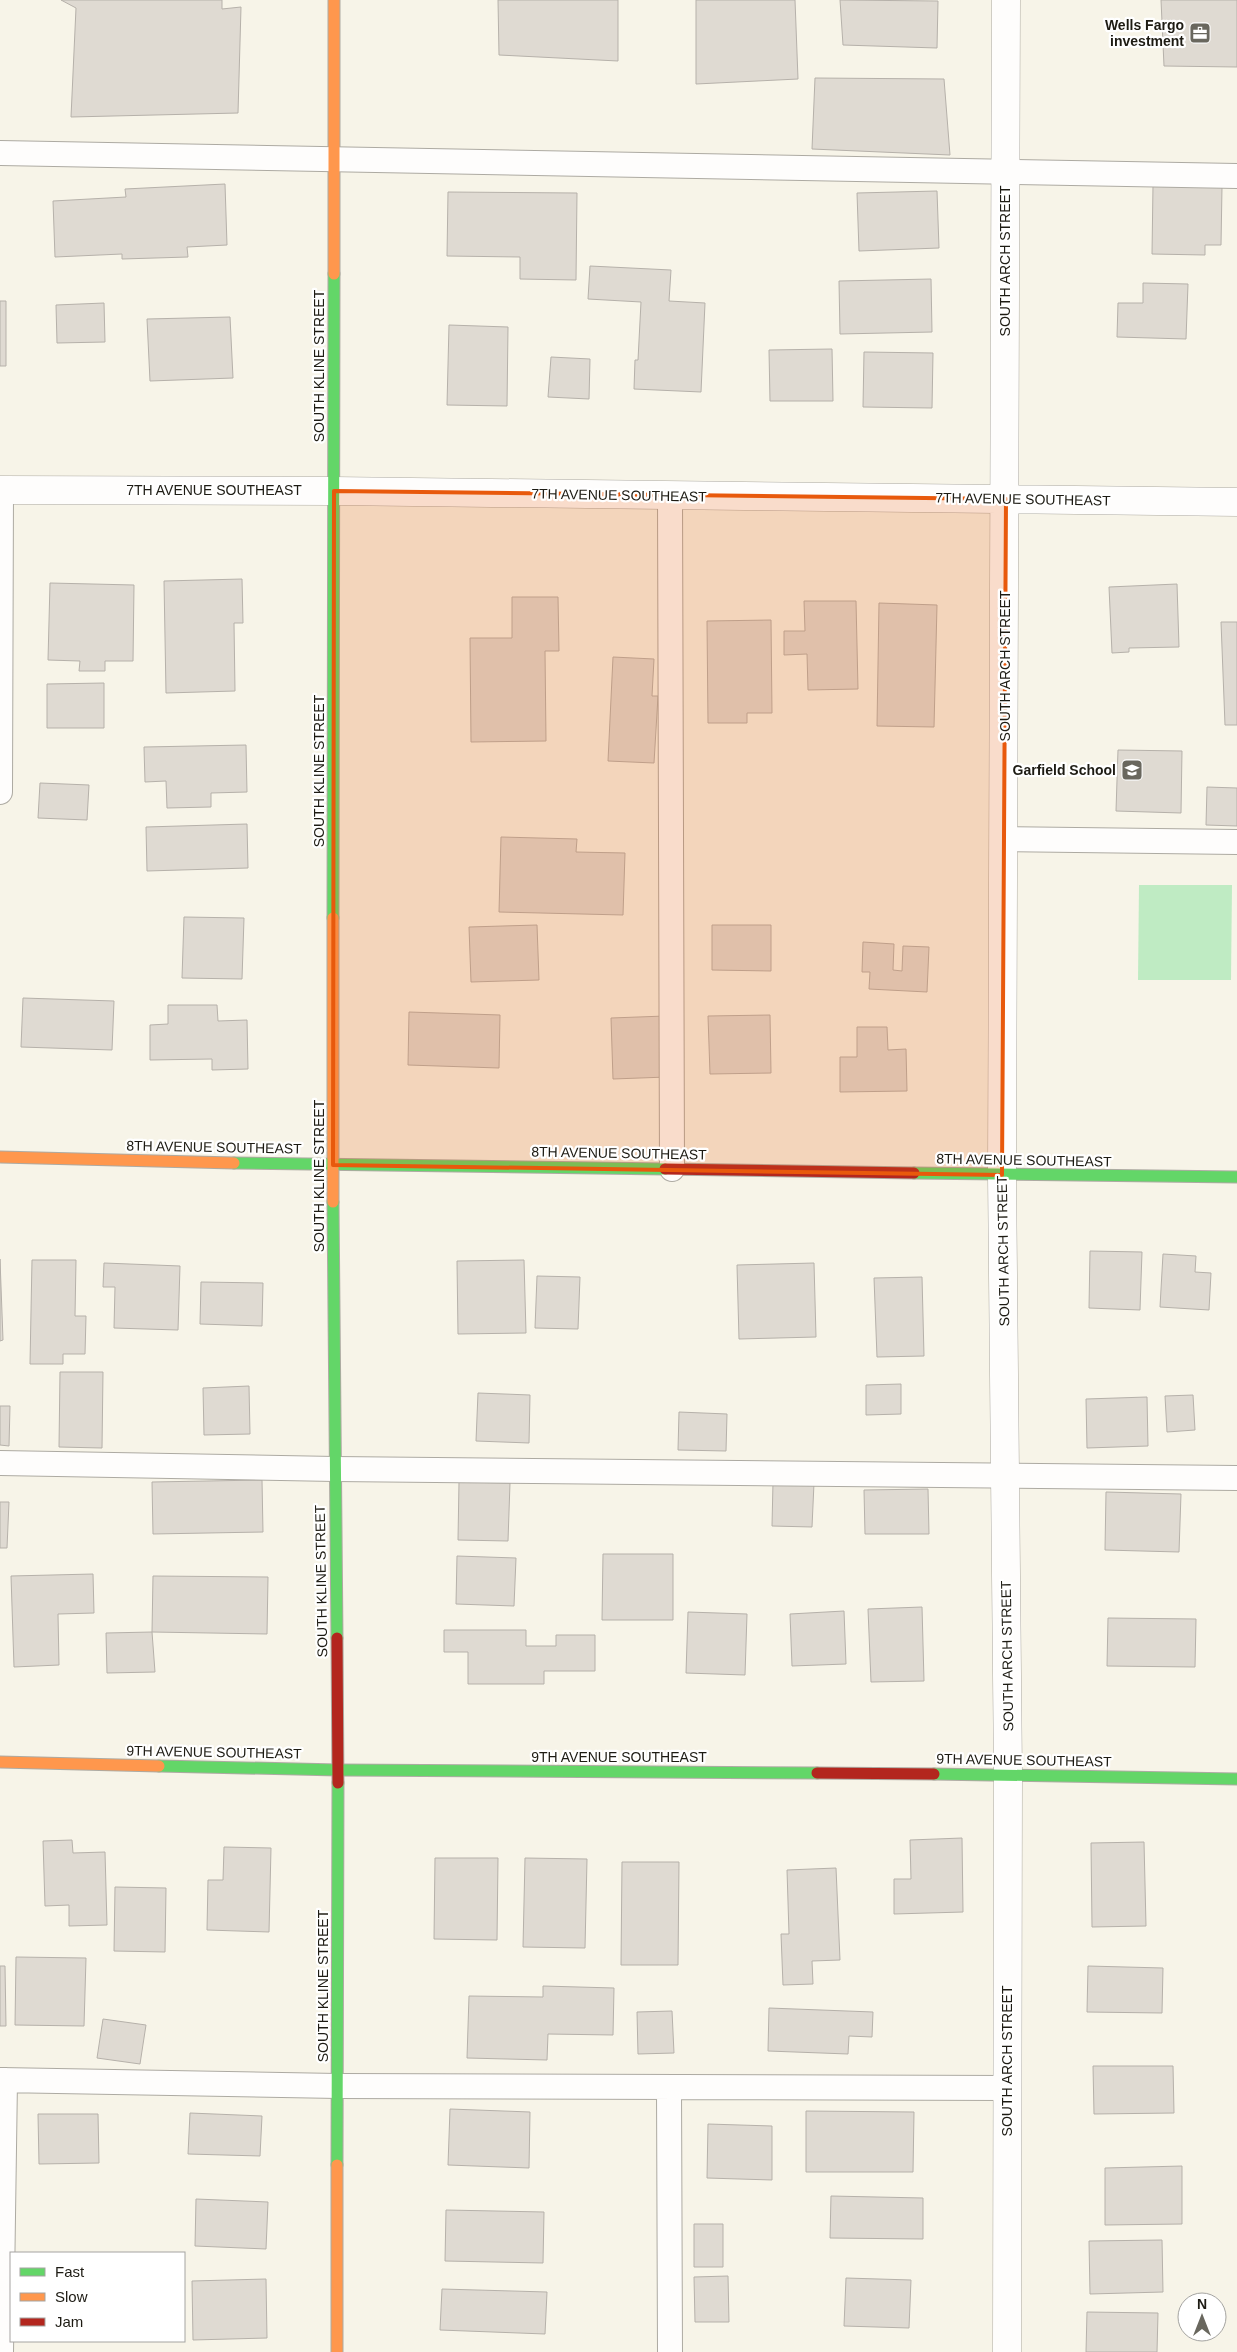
<svg xmlns="http://www.w3.org/2000/svg" width="1237" height="2352" viewBox="0 0 1237 2352" font-family="Helvetica,sans-serif">
  <style>
    .green { fill: #bfebc3 }
    .building { fill: #dfdad2; stroke: #b6b1aa }
    .lines { fill: none; stroke-linecap: round; stroke-linejoin: round }
    .lane-casing { stroke: #adaaa2; stroke-width: 26 }
    .street-casing { stroke: #adaaa2; stroke-width: 29 }
    .fast-casing { stroke: #adaaa2; stroke-width: 13 }
    .slow-casing { stroke: #adaaa2; stroke-width: 13 }
    .jam-casing { stroke: #adaaa2; stroke-width: 13 }
    .lane { stroke: #fefdfc; stroke-width: 24 }
    .street { stroke: #fefdfc; stroke-width: 28 }
    .fast { stroke: #63d668; stroke-width: 11 }
    .slow { stroke: #ff974d; stroke-width: 11 }
    .jam { stroke: #b3261e; stroke-width: 11 }
    .marked { fill: #e8590c; fill-opacity: 0.2; stroke: #e8590c; stroke-width: 4; stroke-linejoin: round }
    .labels { text-anchor: middle; stroke-width: 4.5; stroke-linejoin: round; paint-order: stroke }
    .poi-label { font-size: 14px; font-weight: bold; fill: #1d1b13; stroke: #fff; text-anchor: end }
    .street-label { font-size: 14px; fill: #1d1b13; stroke: #fff }
  </style>
  <rect width="100%" height="100%" fill="#f7f4e8"/>
  <path class="green" d="M 1139,885 L 1232,885 L 1231,980 L 1138,980 Z"/>
  <path class="building" d="M 61,0 L 222,0 L 222,9 L 241,7 L 238,113 L 71,117 L 76,8 Z
    M 498,0 L 618,0 L 618,61 L 499,55 Z
    M 696,0 L 795,0 L 798,79 L 696,84 Z
    M 840,0 L 938,1 L 937,48 L 843,45 Z
    M 1161,0 L 1237,0 L 1237,67 L 1164,66 Z
    M 815,78 L 944,79 L 950,155 L 812,149 Z
    M 225,184 L 227,245 L 187,247 L 188,257 L 122,259 L 122,254 L 55,257 L 53,201 L 126,197 L 125,189 Z
    M 1153,185 L 1222,187 L 1221,245 L 1205,245 L 1205,255 L 1152,254 Z
    M 937,191 L 939,248 L 859,251 L 857,193 Z
    M 448,192 L 577,193 L 576,280 L 520,279 L 520,257 L 447,256 Z
    M 590,266 L 671,270 L 669,301 L 705,303 L 701,392 L 634,389 L 635,360 L 638,360 L 641,302 L 588,299 Z
    M 931,279 L 932,332 L 840,334 L 839,281 Z
    M 1143,283 L 1188,284 L 1186,339 L 1117,337 L 1118,303 L 1143,303 Z
    M 0,301 L 6,301 L 6,366 L 0,366 Z
    M 104,303 L 105,342 L 57,343 L 56,305 Z
    M 230,317 L 233,378 L 150,381 L 147,319 Z
    M 449,325 L 508,327 L 507,406 L 447,405 Z
    M 832,349 L 833,401 L 770,401 L 769,350 Z
    M 864,352 L 933,353 L 932,408 L 863,407 Z
    M 551,357 L 590,359 L 589,399 L 548,397 Z
    M 242,579 L 243,623 L 234,623 L 235,691 L 166,693 L 164,581 Z
    M 50,583 L 134,585 L 133,661 L 105,661 L 105,671 L 79,671 L 80,661 L 48,660 Z
    M 1177,584 L 1179,647 L 1129,648 L 1129,652 L 1112,653 L 1109,587 Z
    M 512,597 L 558,597 L 559,651 L 545,651 L 546,741 L 471,742 L 470,638 L 512,638 Z
    M 804,601 L 856,601 L 858,689 L 808,690 L 807,654 L 784,655 L 784,631 L 805,631 Z
    M 879,603 L 937,605 L 934,727 L 877,726 Z
    M 771,620 L 772,713 L 747,713 L 747,723 L 708,723 L 707,621 Z
    M 1221,622 L 1237,622 L 1237,725 L 1225,725 Z
    M 613,657 L 654,659 L 652,696 L 658,696 L 654,763 L 608,761 Z
    M 104,683 L 104,728 L 47,728 L 47,684 Z
    M 246,745 L 247,792 L 211,793 L 211,807 L 167,808 L 166,781 L 145,782 L 144,747 Z
    M 1118,750 L 1182,751 L 1181,813 L 1116,811 Z
    M 40,783 L 89,785 L 87,820 L 38,818 Z
    M 1207,787 L 1237,788 L 1237,826 L 1206,825 Z
    M 247,824 L 248,868 L 147,871 L 146,827 Z
    M 501,837 L 577,839 L 576,852 L 625,853 L 623,915 L 499,912 Z
    M 184,917 L 244,918 L 242,979 L 182,978 Z
    M 537,925 L 539,980 L 471,982 L 469,927 Z
    M 712,925 L 771,925 L 771,971 L 712,970 Z
    M 863,942 L 894,944 L 893,970 L 902,971 L 903,946 L 929,947 L 927,992 L 869,989 L 870,972 L 862,972 Z
    M 23,998 L 114,1001 L 112,1050 L 21,1047 Z
    M 168,1005 L 217,1005 L 218,1021 L 247,1020 L 248,1069 L 212,1070 L 212,1059 L 150,1060 L 150,1025 L 168,1024 Z
    M 409,1012 L 500,1015 L 499,1068 L 408,1065 Z
    M 770,1015 L 771,1073 L 710,1074 L 708,1016 Z
    M 665,1016 L 667,1077 L 613,1079 L 611,1018 Z
    M 857,1027 L 887,1027 L 888,1050 L 906,1049 L 907,1091 L 840,1092 L 840,1057 L 857,1057 Z
    M 1090,1251 L 1142,1252 L 1140,1310 L 1089,1308 Z
    M 1163,1254 L 1196,1256 L 1195,1272 L 1211,1273 L 1209,1310 L 1160,1307 Z
    M 0,1259 L 3,1340 L 0,1341 Z
    M 32,1260 L 76,1260 L 75,1316 L 86,1316 L 85,1354 L 63,1354 L 63,1364 L 30,1364 Z
    M 524,1260 L 526,1333 L 458,1334 L 457,1261 Z
    M 104,1263 L 180,1266 L 178,1330 L 114,1328 L 115,1287 L 103,1287 Z
    M 814,1263 L 816,1337 L 739,1339 L 737,1265 Z
    M 537,1276 L 580,1277 L 578,1329 L 535,1328 Z
    M 922,1277 L 924,1356 L 877,1357 L 874,1278 Z
    M 201,1282 L 263,1283 L 262,1326 L 200,1324 Z
    M 60,1372 L 103,1372 L 102,1448 L 59,1447 Z
    M 901,1384 L 901,1414 L 866,1415 L 866,1385 Z
    M 249,1386 L 250,1434 L 204,1435 L 203,1388 Z
    M 478,1393 L 530,1395 L 529,1443 L 476,1441 Z
    M 1193,1395 L 1195,1430 L 1167,1432 L 1165,1396 Z
    M 1147,1397 L 1148,1446 L 1087,1448 L 1086,1399 Z
    M 0,1406 L 10,1406 L 9,1446 L 0,1445 Z
    M 679,1412 L 727,1414 L 726,1451 L 678,1450 Z
    M 262,1480 L 263,1532 L 153,1534 L 152,1482 Z
    M 459,1482 L 510,1483 L 508,1541 L 458,1540 Z
    M 773,1482 L 814,1483 L 812,1527 L 772,1526 Z
    M 928,1489 L 929,1534 L 865,1534 L 864,1490 Z
    M 1106,1492 L 1181,1494 L 1179,1552 L 1105,1550 Z
    M 0,1502 L 9,1502 L 7,1548 L 0,1548 Z
    M 603,1554 L 673,1554 L 673,1620 L 602,1620 Z
    M 457,1556 L 516,1558 L 514,1606 L 456,1604 Z
    M 93,1574 L 94,1613 L 58,1614 L 59,1665 L 14,1667 L 11,1576 Z
    M 153,1576 L 268,1577 L 267,1634 L 152,1632 Z
    M 922,1607 L 924,1681 L 871,1682 L 868,1609 Z
    M 844,1611 L 846,1664 L 792,1666 L 790,1614 Z
    M 688,1612 L 747,1614 L 745,1675 L 686,1673 Z
    M 1108,1618 L 1196,1619 L 1195,1667 L 1107,1666 Z
    M 444,1630 L 526,1630 L 526,1646 L 556,1646 L 556,1635 L 595,1635 L 595,1671 L 544,1671 L 544,1684 L 468,1684 L 468,1652 L 444,1652 Z
    M 152,1632 L 155,1672 L 107,1673 L 106,1633 Z
    M 962,1838 L 963,1912 L 894,1914 L 894,1879 L 911,1879 L 910,1840 Z
    M 72,1840 L 73,1853 L 105,1852 L 107,1925 L 69,1926 L 69,1905 L 45,1906 L 43,1841 Z
    M 1144,1842 L 1146,1926 L 1092,1927 L 1091,1843 Z
    M 224,1847 L 271,1848 L 269,1932 L 207,1930 L 208,1880 L 223,1880 Z
    M 435,1858 L 498,1858 L 497,1940 L 434,1939 Z
    M 525,1858 L 587,1859 L 585,1948 L 523,1947 Z
    M 622,1862 L 679,1862 L 678,1965 L 621,1965 Z
    M 836,1868 L 840,1960 L 812,1961 L 813,1984 L 783,1985 L 781,1934 L 789,1934 L 787,1870 Z
    M 115,1887 L 166,1888 L 165,1952 L 114,1951 Z
    M 16,1957 L 86,1958 L 84,2026 L 15,2025 Z
    M 0,1966 L 5,1966 L 6,2026 L 0,2026 Z
    M 1088,1966 L 1163,1968 L 1162,2013 L 1087,2012 Z
    M 543,1986 L 614,1988 L 613,2035 L 548,2034 L 547,2060 L 467,2058 L 469,1996 L 543,1997 Z
    M 769,2008 L 873,2012 L 872,2037 L 849,2036 L 848,2054 L 768,2051 Z
    M 672,2011 L 674,2053 L 638,2054 L 637,2012 Z
    M 103,2019 L 146,2025 L 140,2064 L 97,2058 Z
    M 1093,2066 L 1173,2066 L 1174,2113 L 1094,2114 Z
    M 450,2109 L 530,2112 L 529,2168 L 448,2165 Z
    M 806,2111 L 914,2112 L 913,2172 L 806,2172 Z
    M 190,2113 L 262,2116 L 260,2156 L 188,2154 Z
    M 38,2114 L 98,2114 L 99,2163 L 39,2164 Z
    M 708,2124 L 772,2126 L 772,2180 L 707,2178 Z
    M 1182,2166 L 1182,2224 L 1105,2225 L 1105,2168 Z
    M 831,2196 L 923,2198 L 923,2239 L 830,2238 Z
    M 196,2199 L 268,2202 L 266,2249 L 195,2246 Z
    M 446,2210 L 544,2212 L 543,2263 L 445,2261 Z
    M 694,2224 L 723,2224 L 723,2267 L 694,2267 Z
    M 1162,2240 L 1163,2292 L 1090,2294 L 1089,2241 Z
    M 728,2276 L 729,2322 L 695,2322 L 694,2277 Z
    M 846,2278 L 911,2280 L 909,2328 L 844,2326 Z
    M 266,2279 L 267,2338 L 193,2340 L 192,2281 Z
    M 442,2289 L 547,2292 L 545,2334 L 440,2330 Z
    M 1087,2312 L 1158,2313 L 1157,2352 L 1086,2352 Z"/>
  <g class="lines">
    <g class="lane-casing">
      <path id="lane" d="M 0,153 L 1237,176
        M 670,495 L 672,1169
        M 0,792 L 1,490
        M 1004,839 L 1237,842
        M 0,1463 L 335,1469 L 1237,1478
        M 0,2080 L 338,2086 L 1007,2088
        M 669,2088 L 670,2352
        M 1,2352 L 5,2080"/>
    </g>
    <g class="street-casing">
      <path id="street" d="M 1006,0 L 1002,1175 L 1008,1774 L 1007,2352
        M 0,490 L 334,491 L 1237,502"/>
    </g>
    <g class="fast-casing">
      <path id="fast" d="M 333,918 L 334,274
        M 234,1163 L 665,1169
        M 914,1173 L 1237,1177
        M 333,1202 L 337,1638
        M 159,1766 L 338,1770 L 817,1773
        M 934,1774 L 1237,1779
        M 337,2165 L 338,1783"/>
    </g>
    <g class="slow-casing">
      <path id="slow" d="M 334,274 L 334,0
        M 333,918 L 333,1202
        M 0,1157 L 234,1163
        M 0,1762 L 159,1766
        M 337,2352 L 337,2165"/>
    </g>
    <g class="jam-casing">
      <path id="jam" d="M 665,1169 L 914,1173
        M 337,1638 L 338,1783
        M 817,1773 L 934,1774"/>
    </g>
    <use href="#lane" class="lane"/>
    <use href="#street" class="street"/>
    <use href="#fast" class="fast"/>
    <use href="#slow" class="slow"/>
    <use href="#jam" class="jam"/>
  </g>
  <path class="marked" d="M 334,491 L 1006,499 L 1002,1175 L 333,1165 Z"/>
  <defs>
    <g id="office-square" transform="scale(1.125)"><rect x="-9" y="-9" width="18" height="18" rx="4" fill="#69675e" stroke="#fff"/><path d="M-6-3h4V-5.5h4V-3h4V5H-6ZM-1-4.5V-3h2v-1.5ZM-6 0V1H6V0Z" fill="#fff"/></g>
    <g id="school-square" transform="scale(1.125)"><rect x="-9" y="-9" width="18" height="18" rx="4" fill="#69675e" stroke="#fff"/><path d="M0-5L7-2L0 1L-7-2ZM-4 1L0 2.5L4 1V4Q0 6-4 4Z" fill="#fff"/></g>
  </defs>
  <g fill-rule="evenodd">
    <use href="#office-square" x="1200" y="33"/>
    <use href="#school-square" x="1132" y="770"/>
  </g>
  <g class="labels">
    <g class="poi-label">
      <text x="1184" y="30">Wells Fargo<tspan x="1184" dy="16">investment</tspan></text>
      <text x="1116" y="775">Garfield School</text>
    </g>
    <g class="street-label">
      <text transform="translate(1005 261) rotate(-90)" y="5">SOUTH ARCH STREET</text>
      <text transform="translate(319 366) rotate(-90)" y="5">SOUTH KLINE STREET</text>
      <text x="214" y="495">7TH AVENUE SOUTHEAST</text>
      <text transform="translate(619 495) rotate(1)" y="5">7TH AVENUE SOUTHEAST</text>
      <text transform="translate(1023 499) rotate(1)" y="5">7TH AVENUE SOUTHEAST</text>
      <text transform="translate(1005 666) rotate(-90)" y="5">SOUTH ARCH STREET</text>
      <text transform="translate(319 771) rotate(-90)" y="5">SOUTH KLINE STREET</text>
      <text transform="translate(214 1147) rotate(1)" y="5">8TH AVENUE SOUTHEAST</text>
      <text transform="translate(619 1153) rotate(1)" y="5">8TH AVENUE SOUTHEAST</text>
      <text transform="translate(1024 1160) rotate(1)" y="5">8TH AVENUE SOUTHEAST</text>
      <text transform="translate(319 1176) rotate(-90)" y="5">SOUTH KLINE STREET</text>
      <text transform="translate(1003 1251) rotate(-91)" y="5">SOUTH ARCH STREET</text>
      <text transform="translate(321 1581) rotate(-91)" y="5">SOUTH KLINE STREET</text>
      <text transform="translate(1007 1656) rotate(-91)" y="5">SOUTH ARCH STREET</text>
      <text transform="translate(214 1752) rotate(1)" y="5">9TH AVENUE SOUTHEAST</text>
      <text x="619" y="1762">9TH AVENUE SOUTHEAST</text>
      <text transform="translate(1024 1760) rotate(1)" y="5">9TH AVENUE SOUTHEAST</text>
      <text transform="translate(323 1986) rotate(-90)" y="5">SOUTH KLINE STREET</text>
      <text transform="translate(1007 2061) rotate(-90)" y="5">SOUTH ARCH STREET</text>
    </g>
  </g>
  <rect x="10" y="2252" width="175" height="90" fill="#ffffff" stroke="#a5a4a1"/>
  <rect x="20" y="2268" width="25" height="8" fill="#63d668" stroke="#a5a4a1"/>
  <text x="55" y="2277" font-size="15" fill="#1d1b13">Fast</text>
  <rect x="20" y="2293" width="25" height="8" fill="#ff974d" stroke="#a5a4a1"/>
  <text x="55" y="2302" font-size="15" fill="#1d1b13">Slow</text>
  <rect x="20" y="2318" width="25" height="8" fill="#b3261e" stroke="#a5a4a1"/>
  <text x="55" y="2327" font-size="15" fill="#1d1b13">Jam</text>
  <g transform="translate(1202 2317)"><circle r="24" fill="#ffffff" stroke="#a5a4a1"/>
  <path d="M0-4L9 19L0 12L-9 19Z" fill="#69675e"/>
  <text y="-8" font-size="14" font-weight="bold" text-anchor="middle" fill="#1d1b13">N</text>
  </g>
</svg>
